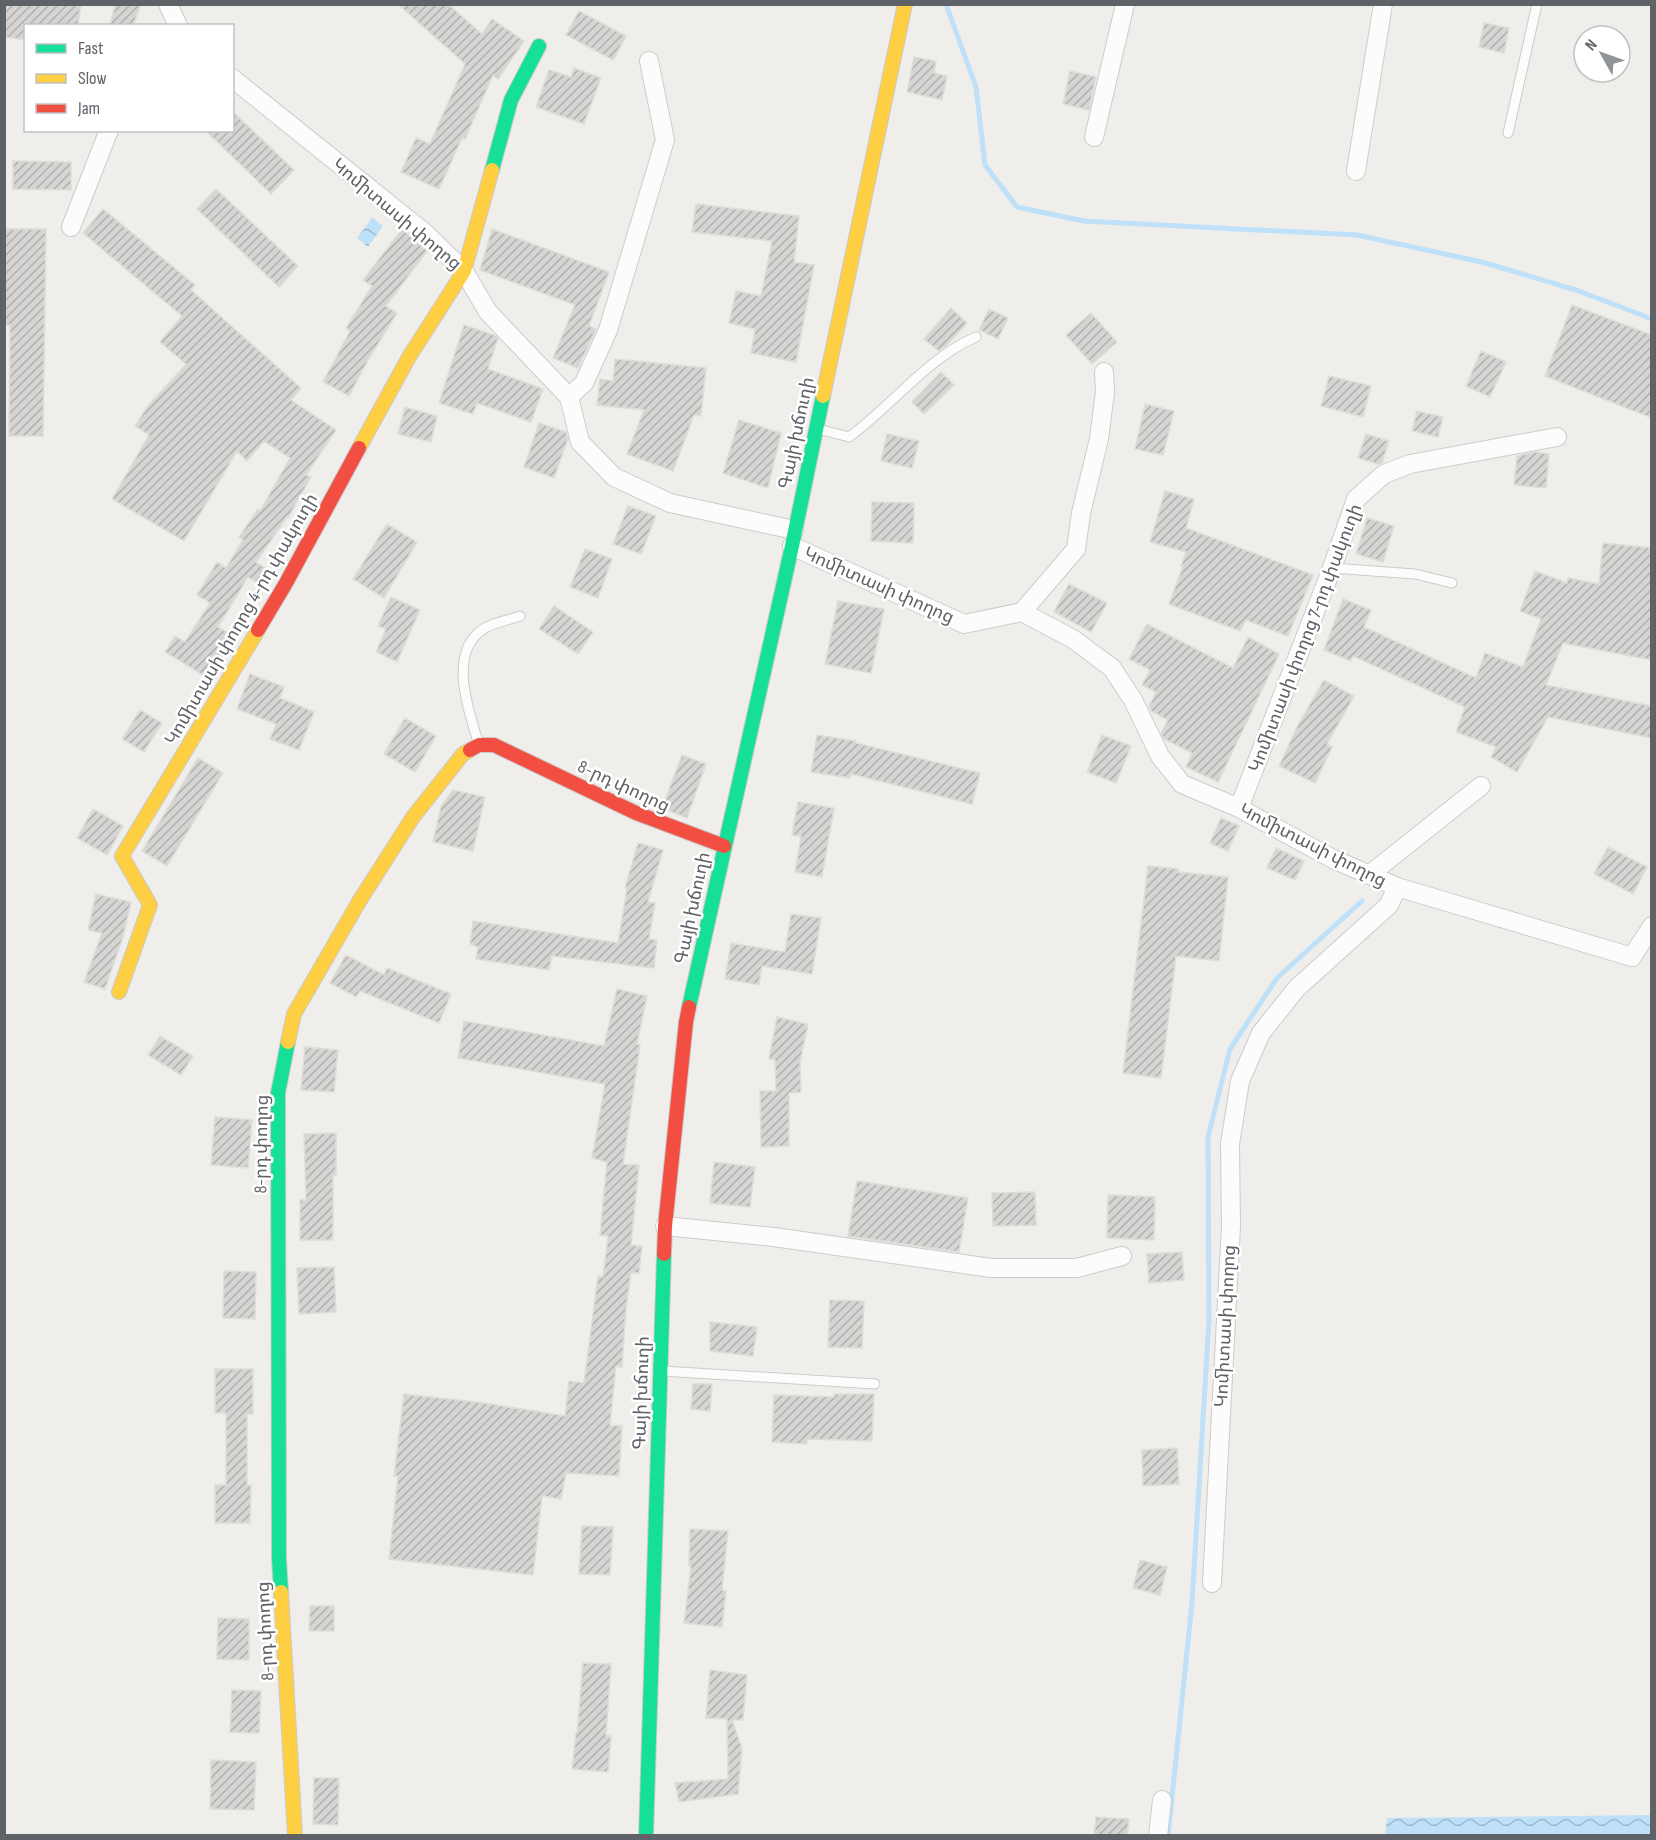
<svg xmlns="http://www.w3.org/2000/svg" width="1656" height="1840" viewBox="0 0 1656 1840" font-family="'Sofia Sans Condensed','Noto Sans Armenian',sans-serif">
  <style>
    .water { fill: url(#water-waves) }
    .lines { fill: none; stroke-linecap: round; stroke-linejoin: round }
    .stream { stroke: #bfe0f9; stroke-width: 5 }
    .building { fill: url(#building-hatch); stroke: #deddd9; stroke-width: 1.5 }
    .lane-casing { stroke: #cbcccc; stroke-width: 11 }
    .street-casing { stroke: #cbcccc; stroke-width: 20 }
    .fast-casing { stroke: #cacacb; stroke-width: 16 }
    .slow-casing { stroke: #cacacb; stroke-width: 16 }
    .jam-casing { stroke: #cacacb; stroke-width: 16 }
    .lane { stroke: #fdfcfc; stroke-width: 9 }
    .street { stroke: #fdfcfc; stroke-width: 18 }
    .fast { stroke: #16e098; stroke-width: 14 }
    .slow { stroke: #ffcf43; stroke-width: 14 }
    .jam { stroke: #f24e42; stroke-width: 14 }
    .labels { text-anchor: middle; stroke-width: 5; stroke-linejoin: round; paint-order: stroke }
    .street-label { font-size: 18px; fill: #5f6368; stroke: #fff }
  </style>
  <defs>
    <pattern id="water-waves" width="16" height="10" patternUnits="userSpaceOnUse" patternTransform="scale(1.5)"><rect width="16" height="10" fill="#bfe0f9"/><path d="M0 5q4-4 8 0t8 0" fill="none" stroke="#9eb9cd"/></pattern>
    <pattern id="building-hatch" width="6" height="6" patternUnits="userSpaceOnUse" patternTransform="scale(1.5)"><rect width="6" height="6" fill="#d6d5d3"/><path d="M-1 1l2-2M0 6l6-6M5 7l2-2" fill="none" stroke="#b1b0af"/></pattern>
  </defs>
  <rect width="100%" height="100%" fill="#efeeea"/>
  <path class="water" d="M 372,218 L 383,226 L 368,247 L 357,238 Z
    M 1651,1815 L 1651,1835 L 1385,1835 L 1387,1818 Z"/>
  <g class="lines">
    <path class="stream" d="M 946,4 L 976,87 L 985,165 L 1017,207 L 1084,221 L 1357,235 L 1482,262 L 1576,290 L 1652,319
      M 1168,1836 L 1192,1603 L 1209,1319 L 1208,1137 L 1230,1049 L 1277,978 L 1362,901"/>
  </g>
  <path class="building" d="M 4,4 L 81,4 L 78,26 L 26,26 L 26,40 L 4,37 Z
    M 115,4 L 141,4 L 133,26 L 110,26 Z
    M 398,4 L 448,4 L 482,34 L 492,19 L 524,41 L 498,79 L 493,75 L 465,139 L 462,138 L 439,189 L 401,172 L 416,138 L 430,144 L 465,64 Z
    M 579,11 L 626,36 L 613,60 L 566,35 Z
    M 1484,23 L 1509,28 L 1504,53 L 1479,47 Z
    M 914,57 L 936,61 L 934,73 L 947,76 L 942,100 L 907,92 Z
    M 574,68 L 601,78 L 584,124 L 536,107 L 549,70 L 571,77 Z
    M 1070,71 L 1096,77 L 1089,110 L 1063,104 Z
    M 232,111 L 294,170 L 271,194 L 205,130 L 232,130 Z
    M 13,161 L 71,162 L 71,190 L 13,189 Z
    M 216,189 L 298,266 L 279,287 L 197,209 Z
    M 696,204 L 799,216 L 794,262 L 814,265 L 796,362 L 751,353 L 755,329 L 729,323 L 736,291 L 761,296 L 772,241 L 692,232 Z
    M 103,209 L 195,285 L 191,290 L 301,388 L 291,400 L 336,430 L 306,475 L 311,477 L 288,518 L 287,517 L 256,562 L 274,574 L 266,588 L 248,577 L 218,627 L 234,636 L 208,678 L 165,652 L 175,636 L 185,642 L 210,603 L 197,595 L 217,562 L 226,568 L 243,540 L 239,537 L 258,509 L 260,511 L 290,458 L 264,441 L 247,461 L 237,451 L 184,541 L 112,499 L 149,435 L 135,426 L 147,407 L 186,364 L 160,342 L 182,316 L 83,233 Z
    M 4,229 L 46,229 L 43,436 L 9,436 L 10,325 L 4,325 Z
    M 402,229 L 427,251 L 386,306 L 397,313 L 368,360 L 349,396 L 323,382 L 350,331 L 346,328 L 372,286 L 363,280 Z
    M 492,229 L 609,272 L 589,326 L 596,329 L 578,368 L 553,358 L 575,305 L 480,270 Z
    M 1572,305 L 1652,335 L 1652,418 L 1545,376 Z
    M 951,308 L 967,323 L 947,345 L 939,351 L 924,339 Z
    M 989,309 L 1008,318 L 998,339 L 979,330 Z
    M 1091,313 L 1117,342 L 1092,364 L 1066,335 Z
    M 464,325 L 494,335 L 498,338 L 488,369 L 543,389 L 531,422 L 477,403 L 473,414 L 439,403 Z
    M 1481,351 L 1506,362 L 1490,397 L 1466,386 Z
    M 615,359 L 706,368 L 701,416 L 694,415 L 673,471 L 627,454 L 644,410 L 597,405 L 600,379 L 613,381 Z
    M 941,372 L 954,385 L 924,414 L 912,402 Z
    M 1329,376 L 1371,386 L 1363,417 L 1321,406 Z
    M 1145,404 L 1174,411 L 1163,455 L 1135,449 Z
    M 405,407 L 437,416 L 431,442 L 398,434 Z
    M 1417,411 L 1443,417 L 1438,437 L 1412,431 Z
    M 739,420 L 781,433 L 768,488 L 723,473 Z
    M 539,423 L 566,432 L 568,439 L 554,478 L 524,467 Z
    M 887,434 L 919,441 L 912,468 L 881,461 Z
    M 1366,434 L 1389,441 L 1382,463 L 1378,464 L 1358,458 Z
    M 1536,452 L 1549,454 L 1546,488 L 1514,485 L 1517,456 Z
    M 1165,491 L 1194,499 L 1186,528 L 1313,575 L 1288,636 L 1246,620 L 1240,631 L 1169,604 L 1183,566 L 1181,566 L 1186,552 L 1150,542 Z
    M 872,502 L 914,503 L 913,543 L 871,541 Z
    M 628,506 L 656,516 L 641,554 L 613,544 Z
    M 1367,518 L 1394,526 L 1383,562 L 1356,554 Z
    M 387,524 L 417,542 L 384,598 L 353,579 Z
    M 1603,543 L 1652,548 L 1652,660 L 1563,643 L 1546,685 L 1652,706 L 1652,738 L 1548,717 L 1517,772 L 1491,757 L 1496,747 L 1456,732 L 1465,707 L 1353,656 L 1351,661 L 1324,650 L 1343,599 L 1371,610 L 1364,627 L 1476,678 L 1485,653 L 1523,667 L 1541,619 L 1520,611 L 1535,571 L 1567,583 L 1568,578 L 1599,584 Z
    M 585,549 L 612,559 L 598,598 L 570,587 Z
    M 1069,584 L 1107,603 L 1091,632 L 1054,612 Z
    M 391,597 L 420,610 L 397,662 L 376,652 L 386,629 L 378,626 Z
    M 838,601 L 884,609 L 871,673 L 825,664 Z
    M 554,606 L 593,632 L 578,654 L 539,629 Z
    M 1147,624 L 1233,668 L 1248,637 L 1279,654 L 1218,782 L 1186,767 L 1192,753 L 1164,739 L 1161,733 L 1168,720 L 1151,711 L 1149,706 L 1156,692 L 1142,685 L 1150,670 L 1129,659 Z
    M 250,674 L 284,687 L 280,698 L 314,712 L 299,750 L 270,739 L 276,724 L 237,709 Z
    M 1324,680 L 1354,696 L 1327,744 L 1332,747 L 1315,783 L 1279,766 L 1298,725 Z
    M 140,710 L 162,723 L 144,752 L 122,739 Z
    M 405,718 L 436,736 L 415,772 L 384,754 Z
    M 817,735 L 856,741 L 856,743 L 980,773 L 972,804 L 851,774 L 850,778 L 811,772 Z
    M 1102,735 L 1131,746 L 1116,783 L 1087,772 Z
    M 682,755 L 706,764 L 687,818 L 662,808 Z
    M 198,758 L 223,773 L 167,866 L 142,851 Z
    M 453,790 L 485,797 L 473,851 L 433,842 L 441,806 Z
    M 798,802 L 834,808 L 822,877 L 795,872 L 801,836 L 792,835 Z
    M 93,809 L 123,826 L 107,855 L 77,838 Z
    M 1221,818 L 1239,826 L 1228,851 L 1210,843 Z
    M 638,843 L 663,850 L 648,902 L 655,903 L 649,939 L 657,940 L 654,968 L 552,956 L 549,970 L 476,959 L 478,947 L 470,944 L 473,921 L 618,943 L 627,888 L 625,888 Z
    M 1608,847 L 1647,867 L 1633,894 L 1594,874 Z
    M 1276,848 L 1304,861 L 1295,880 L 1267,868 Z
    M 1148,866 L 1178,869 L 1178,872 L 1228,877 L 1219,961 L 1176,956 L 1161,1078 L 1123,1073 Z
    M 96,894 L 131,902 L 123,937 L 105,989 L 84,982 L 102,933 L 88,930 Z
    M 791,914 L 821,918 L 812,974 L 762,966 L 759,985 L 725,979 L 731,943 L 785,952 Z
    M 346,955 L 384,975 L 387,968 L 451,994 L 439,1023 L 360,991 L 356,997 L 330,983 Z
    M 617,989 L 647,996 L 637,1044 L 640,1045 L 623,1164 L 639,1165 L 631,1245 L 642,1246 L 639,1273 L 631,1273 L 626,1309 L 622,1367 L 616,1366 L 610,1425 L 622,1426 L 619,1476 L 566,1473 L 561,1499 L 542,1496 L 533,1575 L 389,1559 L 398,1476 L 394,1476 L 404,1394 L 484,1403 L 565,1416 L 569,1381 L 584,1383 L 598,1276 L 603,1277 L 608,1236 L 600,1235 L 607,1162 L 592,1158 L 605,1084 L 458,1058 L 464,1021 L 604,1046 Z
    M 777,1017 L 808,1024 L 800,1062 L 801,1092 L 789,1093 L 789,1146 L 761,1147 L 760,1091 L 776,1091 L 775,1060 L 769,1059 Z
    M 160,1036 L 193,1056 L 181,1075 L 148,1055 Z
    M 305,1047 L 338,1050 L 334,1092 L 301,1090 Z
    M 215,1117 L 252,1120 L 248,1168 L 211,1165 Z
    M 336,1133 L 336,1175 L 333,1176 L 333,1240 L 300,1240 L 300,1200 L 306,1200 L 304,1134 Z
    M 714,1162 L 755,1167 L 750,1207 L 710,1203 Z
    M 857,1181 L 968,1198 L 959,1252 L 848,1236 Z
    M 1035,1192 L 1036,1225 L 993,1226 L 992,1193 Z
    M 1108,1195 L 1155,1197 L 1154,1240 L 1107,1238 Z
    M 1182,1252 L 1184,1280 L 1149,1283 L 1147,1254 Z
    M 334,1267 L 336,1312 L 299,1314 L 297,1268 Z
    M 224,1271 L 256,1272 L 255,1319 L 223,1318 Z
    M 830,1300 L 864,1301 L 862,1348 L 828,1347 Z
    M 710,1322 L 757,1327 L 753,1356 L 710,1351 Z
    M 215,1369 L 253,1369 L 253,1414 L 247,1414 L 247,1485 L 251,1485 L 250,1523 L 215,1523 L 215,1485 L 226,1485 L 226,1413 L 215,1413 Z
    M 693,1384 L 712,1384 L 710,1411 L 691,1409 Z
    M 834,1394 L 874,1394 L 872,1441 L 807,1439 L 807,1444 L 772,1442 L 774,1395 L 834,1397 Z
    M 1177,1448 L 1179,1484 L 1143,1486 L 1142,1450 Z
    M 582,1526 L 613,1527 L 610,1575 L 579,1574 Z
    M 690,1529 L 728,1531 L 722,1590 L 726,1591 L 722,1627 L 684,1623 L 691,1566 L 689,1566 Z
    M 1140,1560 L 1167,1567 L 1160,1595 L 1133,1588 Z
    M 310,1606 L 334,1606 L 334,1631 L 309,1631 Z
    M 218,1618 L 249,1619 L 249,1660 L 217,1659 Z
    M 583,1663 L 611,1664 L 606,1736 L 611,1736 L 608,1772 L 572,1769 L 576,1733 L 577,1733 Z
    M 710,1670 L 747,1675 L 743,1720 L 732,1720 L 742,1748 L 738,1794 L 679,1802 L 675,1783 L 728,1779 L 727,1719 L 706,1718 Z
    M 232,1690 L 261,1691 L 259,1733 L 230,1732 Z
    M 211,1760 L 256,1762 L 254,1810 L 210,1809 Z
    M 314,1778 L 339,1778 L 338,1825 L 313,1824 Z
    M 1096,1817 L 1129,1819 L 1127,1836 L 1094,1836 Z"/>
  <g class="lines">
    <g class="lane-casing">
      <path id="lane" d="M 1508,133 L 1537,4
        M 818,429 L 849,437 C 893,405 927,358 976,337
        M 1332,568 L 1415,574 L 1452,583
        M 479,745 C 469,711 446,651 485,628 C 495,622 509,620 520,616
        M 662,1371 L 875,1384"/>
    </g>
    <g class="street-casing">
      <path id="street" d="M 168,4 L 178,26
        M 232,78 L 425,233 L 464,271 L 488,312 L 569,397 L 580,442 L 614,477 L 670,503 L 794,530
        M 1094,137 L 1125,4
        M 1356,171 L 1383,4
        M 71,227 L 109,130
        M 569,397 L 584,383 L 608,330 L 665,140 L 649,61
        M 792,546 L 964,624 L 1022,612 L 1073,639 L 1112,668 L 1133,700 L 1160,756 L 1182,784 L 1239,808 L 1333,859 L 1397,887 L 1632,957 L 1652,926
        M 1022,612 L 1076,549 L 1081,513 L 1099,439 L 1105,392 L 1104,372
        M 1239,808 L 1332,568 L 1356,499 L 1384,474 L 1410,464 L 1557,437
        M 1369,875 L 1481,786
        M 665,1226 L 774,1237 L 991,1268 L 1077,1268 L 1122,1256
        M 1212,1583 L 1231,1226 L 1230,1144 L 1240,1081 L 1261,1033 L 1297,988 L 1389,905 L 1397,887
        M 1158,1836 L 1162,1800"/>
    </g>
    <g class="fast-casing">
      <path id="fast" d="M 492,170 L 511,100 L 539,46
        M 689,1007 L 792,546 L 823,396
        M 281,1592 L 279,1559 L 278,1093 L 288,1042
        M 646,1836 L 664,1254"/>
    </g>
    <g class="slow-casing">
      <path id="slow" d="M 823,396 L 905,4
        M 359,448 L 409,357 L 464,271 L 492,170
        M 119,992 L 150,905 L 122,856 L 258,630
        M 288,1042 L 294,1014 L 360,900 L 413,817 L 463,754 L 470,750
        M 281,1592 L 295,1836"/>
    </g>
    <g class="jam-casing">
      <path id="jam" d="M 258,630 L 286,583 L 359,448
        M 470,750 L 479,745 L 494,745 L 636,813 L 724,846
        M 664,1254 L 665,1226 L 686,1022 L 689,1007"/>
    </g>
    <use href="#lane" class="lane"/>
    <use href="#street" class="street"/>
    <use href="#fast" class="fast"/>
    <use href="#slow" class="slow"/>
    <use href="#jam" class="jam"/>
  </g>
  <g class="labels">
    <g class="street-label">
      <text transform="translate(397 214) rotate(40)" y="6">Կոմիտասի փողոց</text>
      <text transform="translate(796 433) rotate(-78)" y="6">Գայի խճուղի</text>
      <text transform="translate(879 585) rotate(24)" y="6">Կոմիտասի փողոց</text>
      <text transform="translate(241 619) rotate(-60)" y="6">Կոմիտասի փողոց 4-րդ փակուղի</text>
      <text transform="translate(1305 638) rotate(-69)" y="6">Կոմիտասի փողոց 7-րդ փակուղի</text>
      <text transform="translate(624 786) rotate(25)" y="6">8-րդ փողոց</text>
      <text transform="translate(1313 845) rotate(27)" y="6">Կոմիտասի փողոց</text>
      <text transform="translate(692 908) rotate(-78)" y="6">Գայի խճուղի</text>
      <text transform="translate(261 1144) rotate(-89)" y="6">8-րդ փողոց</text>
      <text transform="translate(1225 1326) rotate(-87)" y="6">Կոմիտասի փողոց</text>
      <text transform="translate(641 1393) rotate(-88)" y="6">Գայի խճուղի</text>
      <text transform="translate(265 1631) rotate(-93)" y="6">8-րդ փողոց</text>
    </g>
  </g>
  <rect width="1656" height="1840" fill="none" stroke="#5f6368" stroke-width="12"/>
  <rect x="24" y="24" width="210" height="108" fill="#ffffff" stroke="#bfc1c3" stroke-width="1.5"/>
  <rect x="36" y="44" width="30" height="9" fill="#16e098" stroke="#bfc1c3" stroke-width="1.5"/>
  <text x="78" y="54" font-size="18" fill="#5f6368">Fast</text>
  <rect x="36" y="74" width="30" height="9" fill="#ffcf43" stroke="#bfc1c3" stroke-width="1.5"/>
  <text x="78" y="84" font-size="18" fill="#5f6368">Slow</text>
  <rect x="36" y="104" width="30" height="9" fill="#f24e42" stroke="#bfc1c3" stroke-width="1.5"/>
  <text x="78" y="114" font-size="18" fill="#5f6368">Jam</text>
  <g transform="translate(1602 54) rotate(310)"><circle r="28" fill="#ffffff" stroke="#bfc1c3" stroke-width="1.5"/>
  <path d="M0-4.5L10 22L0 15L-10 22Z" fill="#919496"/>
  <text y="-9" font-size="16" font-weight="bold" text-anchor="middle" fill="#5f6368">N</text>
  </g>
</svg>
